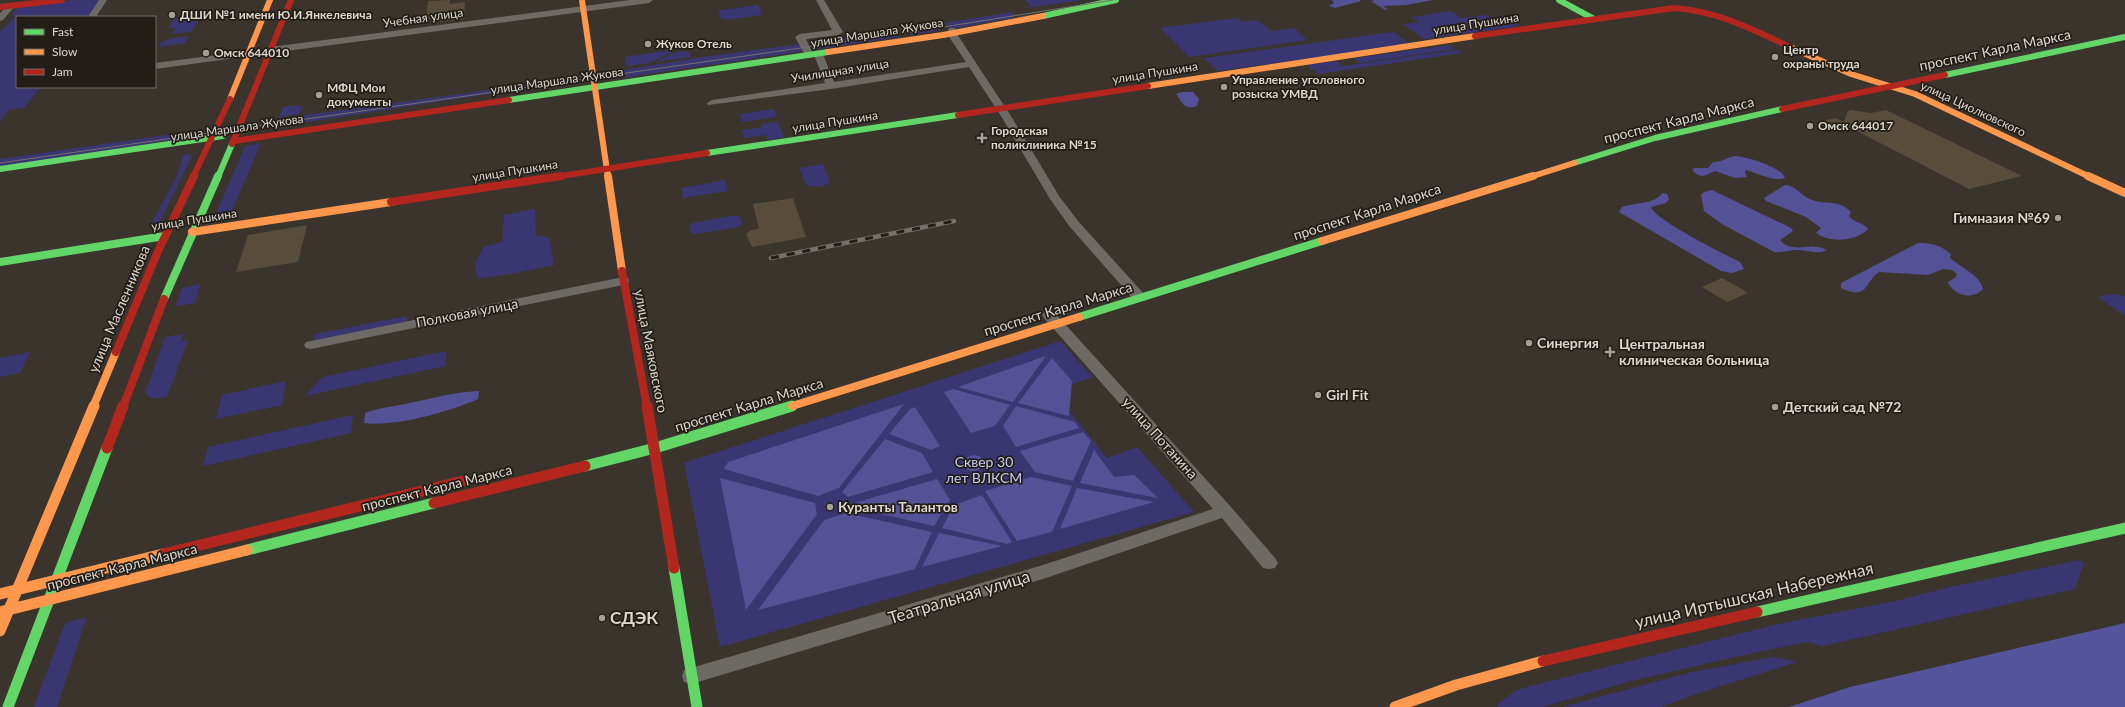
<svg xmlns="http://www.w3.org/2000/svg" width="2125" height="707" viewBox="0 0 2125 707" font-family="Lato,sans-serif">
  <style>
    .green { fill: #3a3672 }
    .forest { fill: #555197 }
    .water { fill: #55539c }
    .building { fill: #584d3b }
    .lines { fill: none; stroke-linecap: round; stroke-linejoin: round }
    .street { fill: #6d6a66; fill-rule: evenodd }
    .fast-far2 { stroke: #63d668; stroke-width: 6 }
    .fast-far1 { stroke: #63d668; stroke-width: 8 }
    .fast { stroke: #63d668; stroke-width: 11 }
    .slow-far2 { stroke: #ff974d; stroke-width: 6 }
    .slow-far1 { stroke: #ff974d; stroke-width: 8 }
    .slow { stroke: #ff974d; stroke-width: 11 }
    .jam-far2 { stroke: #b3261e; stroke-width: 6 }
    .jam-far1 { stroke: #b3261e; stroke-width: 8 }
    .jam { stroke: #b3261e; stroke-width: 11 }
    .tram { stroke: #74706c; stroke-width: 1 }
    .rail-casing { stroke: #74706c; stroke-width: 4.5 }
    .rail { stroke: #221e17; stroke-width: 3; stroke-dasharray: 8; stroke-linecap: butt }
    .poi-dot { fill: #a49e96; stroke: #221e17; stroke-width: 1.5 }
    .labels { text-anchor: middle; stroke-width: 3.5; stroke-linejoin: round; paint-order: stroke }
    .far-poi-label { font-size: 12px; font-weight: bold; fill: #ddd7ce; stroke: #221e17; text-anchor: start }
    .far-street-label { font-size: 12px; fill: #ddd7ce; stroke: #221e17 }
    .street-label { font-size: 14px; fill: #ddd7ce; stroke: #221e17 }
    .poi-label { font-size: 14px; font-weight: bold; fill: #ddd7ce; stroke: #221e17; text-anchor: start }
    .park-label { font-size: 14px; fill: #c7caf6; stroke: #221e17 }
    .near-street-label { font-size: 17px; fill: #ddd7ce; stroke: #221e17 }
    .near-poi-label { font-size: 17px; font-weight: bold; fill: #ddd7ce; stroke: #221e17; text-anchor: start }
  </style>
  <rect width="100%" height="100%" fill="#3a342d"/>
  <path class="green" d="M 75,0 L 101,0 L 90,17 L 17,17 L 17,87 L 41,87 L 24,108 L 8,110 L 0,122 L 0,32 L 15,16 L 12,14 L 18,7 Z
    M 1025,0 L 1083,0 L 1019,9 L 1031,6 Z
    M 758,5 L 762,15 L 727,20 L 720,18 L 718,12 L 722,10 Z
    M 1451,11 L 1461,18 L 1487,15 L 1491,18 L 1504,16 L 1520,26 L 1424,39 L 1403,24 L 1419,22 L 1412,17 Z
    M 1013,12 L 1014,16 L 1012,18 L 951,29 L 944,23 Z
    M 202,15 L 191,32 L 172,34 L 176,28 L 168,28 L 174,19 Z
    M 1237,18 L 1242,22 L 1257,20 L 1271,31 L 1295,28 L 1307,40 L 1189,57 L 1160,28 Z
    M 932,24 L 937,31 L 911,35 L 906,29 L 897,30 L 896,33 L 899,37 L 819,49 L 810,43 Z
    M 1393,32 L 1410,44 L 1218,71 L 1204,58 Z
    M 189,36 L 185,43 L 158,47 C 163,37 179,38 189,36 Z
    M 800,44 L 803,49 L 798,52 L 614,79 L 612,72 L 696,58 Z
    M 1449,45 L 1455,49 L 1359,63 L 1354,58 Z
    M 671,50 L 672,52 L 650,63 L 626,66 L 625,57 Z
    M 1457,50 L 1462,53 L 1318,74 L 1315,70 Z
    M 683,51 L 690,53 L 691,57 L 655,62 L 674,53 Z
    M 1336,61 L 1342,66 L 1312,70 L 1307,65 Z
    M 561,80 L 561,83 L 275,127 L 278,119 Z
    M 297,105 L 302,107 L 299,114 L 279,117 L 283,107 Z
    M 774,109 L 777,117 L 742,122 L 740,114 Z
    M 778,122 L 784,137 L 768,140 L 766,135 L 744,138 L 742,130 L 763,127 L 762,124 Z
    M 187,132 L 185,138 L 0,167 L 0,159 Z
    M 261,143 L 230,215 L 216,214 L 245,146 Z
    M 190,154 L 192,156 L 159,224 L 150,226 L 177,176 L 183,155 Z
    M 823,164 L 830,182 C 824,188 813,187 806,185 L 799,168 Z
    M 725,180 L 728,191 L 683,198 L 681,188 Z
    M 535,209 L 536,236 L 549,237 L 554,265 L 516,273 L 477,279 L 475,264 L 483,247 L 502,242 L 504,215 Z
    M 736,215 L 740,217 L 742,224 L 739,227 L 695,234 L 691,233 L 689,225 L 693,223 Z
    M 200,284 L 195,303 L 176,306 L 182,288 Z
    M 2112,294 L 2125,296 L 2125,316 L 2099,298 L 2101,296 Z
    M 407,316 L 406,324 L 313,343 L 315,334 Z
    M 184,334 L 181,341 L 188,340 L 167,397 C 159,398 150,401 145,393 L 165,337 Z
    M 1060,341 L 1093,377 L 1053,391 L 1107,458 L 1137,447 L 1194,512 L 720,647 L 684,463 Z
    M 446,351 L 445,366 L 305,396 L 323,377 Z
    M 30,352 L 20,373 L 0,377 L 0,358 Z
    M 286,381 L 282,405 L 216,419 L 222,395 Z
    M 353,415 L 351,433 L 203,466 L 208,447 Z
    M 2080,560 L 2084,563 L 2075,589 L 1823,646 L 1807,642 L 1744,655 L 1635,680 L 1542,707 L 1498,707 L 1497,705 L 1515,691 L 1527,687 L 1783,623 L 1896,601 L 1950,587 Z
    M 83,618 L 86,619 L 57,707 L 34,707 L 65,623 Z
    M 1773,657 L 1797,662 L 1699,693 L 1661,707 L 1562,707 L 1692,672 Z"/>
  <path class="forest" d="M 1332,0 L 1360,0 L 1361,1 L 1335,8 L 1329,6 L 1334,3 Z
    M 1375,0 L 1433,0 L 1406,5 L 1383,6 L 1387,9 L 1385,10 L 1371,1 Z
    M 1182,92 L 1193,92 L 1199,99 L 1197,106 C 1183,111 1182,101 1176,94 Z
    M 1736,156 C 1747,157 1782,167 1785,178 C 1774,182 1757,173 1746,170 L 1745,172 L 1747,177 L 1735,178 L 1715,171 C 1705,176 1700,179 1692,170 L 1694,168 L 1708,168 L 1713,162 C 1724,162 1726,157 1736,156 Z
    M 1785,185 C 1796,185 1802,197 1812,200 C 1826,205 1839,199 1851,212 L 1849,216 C 1853,223 1864,222 1868,229 C 1855,242 1830,243 1816,233 L 1821,228 L 1806,217 L 1766,201 L 1764,198 Z
    M 1712,190 L 1791,228 L 1793,231 L 1780,240 C 1792,255 1813,241 1827,250 C 1817,255 1808,250 1796,250 C 1789,250 1782,253 1774,252 L 1722,224 L 1704,211 L 1701,195 L 1704,192 Z
    M 1662,193 L 1667,194 L 1669,199 L 1666,203 L 1651,207 C 1655,220 1724,254 1740,262 L 1744,269 L 1732,273 L 1721,271 L 1619,212 L 1622,207 C 1634,202 1655,205 1662,193 Z
    M 1918,243 C 1932,243 1940,245 1951,254 L 1950,258 C 1959,266 1981,276 1983,289 C 1972,301 1953,295 1948,282 L 1956,277 L 1957,274 L 1952,270 L 1943,269 L 1928,275 L 1879,272 C 1864,282 1869,301 1841,288 L 1841,283 Z
    M 1046,356 L 1013,402 L 958,387 Z
    M 1052,358 L 1072,381 L 1069,416 L 1018,403 Z
    M 953,389 L 1010,405 L 995,426 L 971,433 L 944,392 Z
    M 479,391 L 478,399 C 449,412 395,427 364,423 L 365,413 C 378,408 391,407 405,404 C 430,399 453,392 479,391 Z
    M 904,404 L 839,488 L 818,496 L 724,469 L 728,462 Z
    M 1016,406 L 1075,422 L 1079,428 L 1016,447 L 1003,426 Z
    M 915,407 L 940,446 L 931,450 L 889,434 L 910,409 Z
    M 1083,432 L 1091,441 L 1073,481 L 1035,472 L 1020,451 Z
    M 885,439 L 922,453 L 933,472 L 848,497 L 842,492 Z
    M 1094,450 L 1114,477 L 1134,475 L 1158,498 L 1080,483 Z
    M 1031,477 L 1072,486 L 1052,532 L 1017,541 L 985,491 Z
    M 720,478 L 815,503 L 817,514 L 746,610 Z
    M 937,479 L 950,500 L 934,526 L 851,507 L 851,504 Z
    M 1077,488 L 1154,502 L 1060,529 Z
    M 982,495 L 1012,542 L 1007,544 L 942,528 L 954,505 Z
    M 846,513 L 932,532 L 915,569 L 758,610 L 824,520 Z
    M 939,533 L 1002,546 L 922,567 Z"/>
  <path class="water" d="M 973,455 L 979,456 L 984,460 L 985,465 C 978,472 970,473 963,467 L 962,462 L 966,458 Z
    M 2125,623 L 2125,707 L 1789,707 L 1850,687 Z"/>
  <path class="building" d="M 450,0 L 450,4 L 465,2 L 464,19 L 440,22 L 440,17 L 426,19 L 428,1 Z
    M 1851,110 L 1871,113 L 1886,110 L 2022,176 L 1969,189 L 1853,129 L 1841,132 L 1842,128 L 1832,130 L 1817,122 L 1836,118 L 1844,122 L 1848,111 Z
    M 793,198 L 806,237 L 752,247 L 746,234 L 751,230 L 759,229 L 753,204 Z
    M 307,225 L 298,262 L 236,272 L 248,235 Z
    M 1722,278 L 1738,287 L 1748,293 L 1727,302 L 1702,287 Z"/>
  <g class="lines">
    <path class="street" d="M 99,0 L 107,0 L 96,17 L 88,17 Z
      M 630,0 L 653,0 L 649,3 L 271,53 L 266,50 L 271,47 Z
      M 816,0 L 824,0 L 843,32 L 838,35 L 806,39 L 813,54 L 818,51 L 823,54 L 834,82 L 966,62 L 947,34 L 949,28 L 955,28 L 957,34 L 1011,116 L 1059,196 L 1078,221 L 1145,295 L 1147,298 L 1145,301 L 1135,301 L 1070,227 L 1050,199 L 1001,116 L 969,67 L 831,89 L 708,105 L 707,103 L 712,100 L 825,83 L 814,55 L 809,58 L 806,57 L 795,37 L 800,34 L 832,30 Z
      M 11,3 L 15,6 L 3,20 L 0,21 L 0,13 Z
      M 248,51 L 251,52 L 251,56 L 155,69 L 155,63 Z
      M 623,277 L 628,278 L 629,281 L 628,284 L 311,349 L 306,348 L 304,345 L 306,342 L 311,341 Z
      M 1049,311 L 1054,312 L 1231,507 L 1275,558 L 1278,563 L 1275,568 L 1269,569 L 1263,568 L 1222,518 L 1046,578 L 691,684 L 684,682 L 682,676 L 684,670 L 691,668 L 1043,565 L 1213,509 L 1044,318 L 1042,315 L 1044,312 Z"/>
    <path class="fast-far2" d="M 1559,0 L 1594,19
      M 1043,16 L 1116,0
      M 1945,75 L 2125,37
      M 509,100 L 828,52
      M 707,153 L 958,115
      M 1574,163 L 1655,138 L 1782,109
      M 0,169 L 223,136
      M 218,177 L 232,144"/>
    <path class="fast-far1" d="M 0,262 L 165,236
      M 164,299 L 218,176
      M 1079,317 L 1322,241
      M 790,407 L 792,406"/>
    <path class="fast" d="M 585,466 L 655,448 L 792,406
      M 247,550 L 434,503
      M 674,568 L 697,707
      M 1757,612 L 2125,528
      M 8,707 L 107,448"/>
    <path class="slow-far2" d="M 582,0 L 608,177
      M 1790,47 L 1851,74 L 1915,94 L 2090,177
      M 828,52 L 943,35 L 1043,16
      M 1148,86 L 1475,36
      M 230,99 L 270,0
      M 1530,177 L 1574,163"/>
    <path class="slow-far1" d="M 608,176 L 622,271
      M 2088,176 L 2125,193
      M 192,232 L 391,202
      M 1322,241 L 1533,176
      M 792,406 L 1079,317
      M 93,407 L 116,352"/>
    <path class="slow" d="M 0,594 L 163,554
      M 0,612 L 247,550
      M 0,631 L 94,406
      M 1395,707 L 1456,685 L 1543,661"/>
    <path class="jam-far2" d="M 0,7 L 62,0
      M 1475,36 L 1674,8 C 1717,11 1752,29 1790,47
      M 1782,109 L 1945,75
      M 958,115 L 1148,86
      M 234,141 L 509,100
      M 232,144 L 291,0
      M 193,177 L 230,99
      M 555,177 L 707,153"/>
    <path class="jam-far1" d="M 391,202 L 561,176
      M 622,271 L 647,407
      M 116,352 L 159,249 L 194,176
      M 123,407 L 164,299"/>
    <path class="jam" d="M 647,406 L 674,568
      M 107,448 L 123,406
      M 434,503 L 585,466
      M 163,554 L 463,481
      M 1543,661 L 1757,612"/>
    <path class="tram" d="M 0,163 L 912,32 L 1113,0"/>
    <g class="rail-casing">
      <path id="rail" d="M 771,258 L 954,221"/>
    </g>
    <use href="#rail" class="rail"/>
  </g>
  <g class="poi-dot">
    <circle cx="172" cy="15" r="4"/>
    <circle cx="648" cy="44" r="4"/>
    <circle cx="206" cy="53" r="4"/>
    <circle cx="1775" cy="57" r="4"/>
    <circle cx="1224" cy="87" r="4"/>
    <circle cx="319" cy="95" r="4"/>
    <circle cx="1810" cy="126" r="4"/>
    <path d="M980 132h4v4h4v4h-4v4h-4v-4h-4v-4h4z"/>
    <circle cx="2058" cy="218" r="4"/>
    <circle cx="1529" cy="343" r="4"/>
    <path d="M1608 346h4v4h4v4h-4v4h-4v-4h-4v-4h4z"/>
    <circle cx="1318" cy="395" r="4"/>
    <circle cx="1775" cy="407" r="4"/>
    <circle cx="830" cy="507" r="4"/>
    <circle cx="602" cy="618" r="4"/>
  </g>
  <g class="labels">
    <g class="far-poi-label">
      <text x="180" y="19">ДШИ №1 имени Ю.И.Янкелевича</text>
      <text x="656" y="48">Жуков Отель</text>
      <text x="1783" y="54">Центр<tspan x="1783" dy="14">охраны труда</tspan></text>
      <text x="214" y="57">Омск 644010</text>
      <text x="1232" y="84">Управление уголовного<tspan x="1232" dy="14">розыска УМВД</tspan></text>
      <text x="327" y="92">МФЦ Мои<tspan x="327" dy="14">документы</tspan></text>
      <text x="1818" y="130">Омск 644017</text>
      <text x="991" y="135">Городская<tspan x="991" dy="14">поликлиника №15</tspan></text>
    </g>
    <g class="far-street-label">
      <text transform="translate(423 18) rotate(-8)" y="4">Учебная улица</text>
      <text transform="translate(1476 24) rotate(-9)" y="4">улица Пушкина</text>
      <text transform="translate(877 33) rotate(-9)" y="4">улица Маршала Жукова</text>
      <text transform="translate(840 71) rotate(-9)" y="4">Училищная улица</text>
      <text transform="translate(1155 73) rotate(-9)" y="4">улица Пушкина</text>
      <text transform="translate(557 81) rotate(-8)" y="4">улица Маршала Жукова</text>
      <text transform="translate(1973 109) rotate(25)" y="4">улица Циолковского</text>
      <text transform="translate(835 122) rotate(-9)" y="4">улица Пушкина</text>
      <text transform="translate(237 128) rotate(-8)" y="4">улица Маршала Жукова</text>
      <text transform="translate(515 171) rotate(-9)" y="4">улица Пушкина</text>
      <text transform="translate(194 220) rotate(-9)" y="4">улица Пушкина</text>
    </g>
    <g class="street-label">
      <text transform="translate(1995 50) rotate(-12)" y="5">проспект Карла Маркса</text>
      <text transform="translate(1679 120) rotate(-14)" y="5">проспект Карла Маркса</text>
      <text transform="translate(1367 212) rotate(-18)" y="5">проспект Карла Маркса</text>
      <text transform="translate(119 309) rotate(-67)" y="5">улица Масленникова</text>
      <text transform="translate(1058 309) rotate(-17)" y="5">проспект Карла Маркса</text>
      <text transform="translate(467 313) rotate(-11)" y="5">Полковая улица</text>
      <text transform="translate(651 351) rotate(79)" y="5">улица Маяковского</text>
      <text transform="translate(749 405) rotate(-17)" y="5">проспект Карла Маркса</text>
      <text transform="translate(1160 438) rotate(48)" y="5">улица Потанина</text>
      <text transform="translate(437 488) rotate(-14)" y="5">проспект Карла Маркса</text>
      <text transform="translate(122 567) rotate(-14)" y="5">проспект Карла Маркса</text>
    </g>
    <g class="poi-label">
      <text x="2050" y="223" text-anchor="end">Гимназия №69</text>
      <text x="1537" y="348">Синергия</text>
      <text x="1619" y="349">Центральная<tspan x="1619" dy="16">клиническая больница</tspan></text>
      <text x="1326" y="400">Girl Fit</text>
      <text x="1783" y="412">Детский сад №72</text>
      <text x="838" y="512">Куранты Талантов</text>
    </g>
    <g class="park-label">
      <text x="984" y="467">Сквер 30<tspan x="984" dy="16">лет ВЛКСМ</tspan></text>
    </g>
    <g class="near-street-label">
      <text transform="translate(1754 595) rotate(-13)" y="6">улица Иртышская Набережная</text>
      <text transform="translate(959 597) rotate(-17)" y="6">Театральная улица</text>
    </g>
    <g class="near-poi-label">
      <text x="610" y="624">СДЭК</text>
    </g>
  </g>
  <rect x="16" y="16" width="140" height="72" fill="#221e17" stroke="#6d6860"/>
  <rect x="24" y="29" width="20" height="6" fill="#63d668" stroke="#6d6860"/>
  <text x="52" y="36" font-size="12" fill="#ddd7ce">Fast</text>
  <rect x="24" y="49" width="20" height="6" fill="#ff974d" stroke="#6d6860"/>
  <text x="52" y="56" font-size="12" fill="#ddd7ce">Slow</text>
  <rect x="24" y="69" width="20" height="6" fill="#b3261e" stroke="#6d6860"/>
  <text x="52" y="76" font-size="12" fill="#ddd7ce">Jam</text>
</svg>
